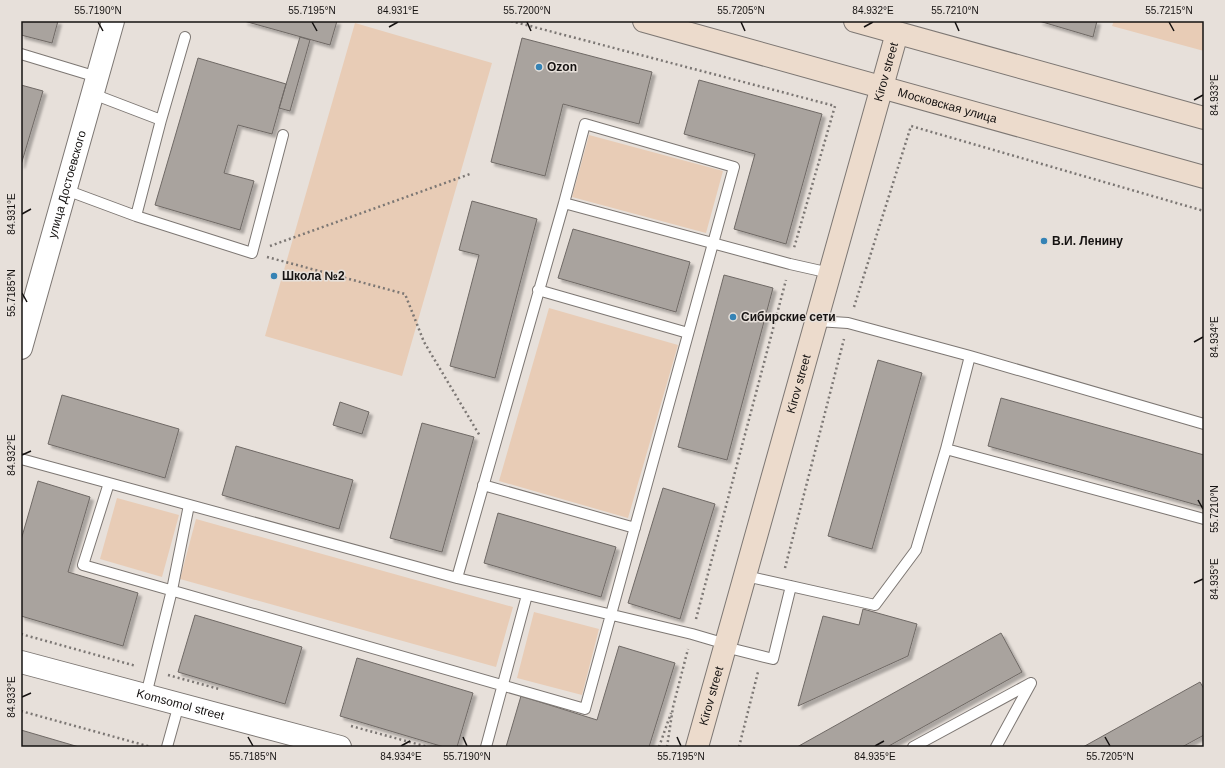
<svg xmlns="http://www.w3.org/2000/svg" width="1225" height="768" viewBox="0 0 1225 768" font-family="Arial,sans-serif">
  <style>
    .green { fill: #e8ccb6 }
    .building { fill: #a9a39e; stroke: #6f6965; filter: url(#shadow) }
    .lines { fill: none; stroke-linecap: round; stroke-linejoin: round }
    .service-casing { stroke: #7d7773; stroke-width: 12 }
    .tertiary-casing { stroke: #7d7773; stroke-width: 24 }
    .secondary-casing { stroke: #7d7773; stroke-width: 24 }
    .path { stroke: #7c7774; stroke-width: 2.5; stroke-dasharray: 2 3; stroke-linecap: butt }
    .service { stroke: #fff; stroke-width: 10 }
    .tertiary { stroke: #fff; stroke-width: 22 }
    .secondary { stroke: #ecdbcc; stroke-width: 22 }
    .ticks { fill: none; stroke: #151211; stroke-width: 1.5 }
    .poi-dot { fill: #3583b5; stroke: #e7e0da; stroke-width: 1.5 }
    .labels { text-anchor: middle; stroke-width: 3; stroke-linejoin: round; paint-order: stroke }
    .poi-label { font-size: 12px; font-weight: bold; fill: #151211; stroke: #e7e0da; text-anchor: start }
    .street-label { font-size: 12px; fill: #151211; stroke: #e7e0da }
    .neatline { fill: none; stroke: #151211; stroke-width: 1.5 }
    .ticks-label { font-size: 10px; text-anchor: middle; fill: #151211 }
  </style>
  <defs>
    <filter id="shadow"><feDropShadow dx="3.5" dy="3.5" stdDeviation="1" flood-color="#0004"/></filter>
  </defs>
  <rect width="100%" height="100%" fill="#e7e0da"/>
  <path class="green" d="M 1114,21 L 1204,21 L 1204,51 L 1112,26 Z
    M 355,23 L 492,63 L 402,376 L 265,336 Z
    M 589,135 L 723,171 L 706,233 L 572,197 Z
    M 549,308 L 678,345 L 628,518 L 499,481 Z
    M 117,498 L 179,515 L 162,577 L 100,559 Z
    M 196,519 L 513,607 L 496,667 L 180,579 Z
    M 534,612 L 599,629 L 582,695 L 517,678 Z"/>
  <path class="building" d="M 21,21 L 58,21 L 52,43 L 21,35 Z
    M 244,21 L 337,21 L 330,45 Z
    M 1039,21 L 1097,21 L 1093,37 Z
    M 300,37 L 310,40 L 290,111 L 279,108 Z
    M 522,38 L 652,72 L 639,124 L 563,104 L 545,176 L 491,162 Z
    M 198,58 L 286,84 L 272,134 L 238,125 L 224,173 L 254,181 L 240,230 L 155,205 Z
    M 699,80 L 822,114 L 786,244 L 734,229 L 755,154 L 684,134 Z
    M 21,85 L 43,91 L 21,165 Z
    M 472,201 L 537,219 L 495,378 L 450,366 L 479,255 L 459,250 Z
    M 573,229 L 690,262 L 676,312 L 558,278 Z
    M 724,275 L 773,288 L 727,460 L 678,447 Z
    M 878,360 L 922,373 L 872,549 L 828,536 Z
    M 62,395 L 179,429 L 165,478 L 48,444 Z
    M 1001,398 L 1204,455 L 1204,507 L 988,446 Z
    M 340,402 L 369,412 L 362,434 L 333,425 Z
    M 422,423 L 474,437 L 442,552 L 390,538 Z
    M 236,446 L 353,480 L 339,529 L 222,495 Z
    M 38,481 L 90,497 L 68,572 L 138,593 L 123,646 L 21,616 L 21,540 Z
    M 663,488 L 715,504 L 680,619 L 628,603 Z
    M 498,513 L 616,547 L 601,597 L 484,563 Z
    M 863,609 L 917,624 L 908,656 L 798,706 L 823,616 L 859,625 Z
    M 195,615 L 302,647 L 285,704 L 178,672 Z
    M 1001,633 L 1022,672 L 887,747 L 797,747 Z
    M 619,646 L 675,663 L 649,747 L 506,747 L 521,696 L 597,720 Z
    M 357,658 L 473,693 L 457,747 L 444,747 L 340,716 Z
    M 1200,682 L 1204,689 L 1204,735 L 1182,747 L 1083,747 Z
    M 21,730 L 79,747 L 21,747 Z"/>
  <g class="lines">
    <g class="service-casing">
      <path id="service" d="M 21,54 L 97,77
        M 93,94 L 161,120 L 185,37
        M 66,190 L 136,216 L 252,253 L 283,135
        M 136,216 L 161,120
        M 538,290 L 688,333
        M 817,321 L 848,323 L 970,356 L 1204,424
        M 970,356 L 946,449 L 1204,519
        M 21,459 L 457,578 L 692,634 L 726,644
        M 109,483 L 83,565 L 585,709 L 734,167 L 585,124 L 564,203
        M 483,485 L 635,528
        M 746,576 L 875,605 L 916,550 L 946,449
        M 457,578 L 564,203 L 790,264 L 830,273
        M 725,647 L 773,659 L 791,586
        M 146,695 L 172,590 L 189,505
        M 167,747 L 179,704
        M 486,747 L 527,595
        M 913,747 L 1031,683
        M 996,747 L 1031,683"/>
    </g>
    <g class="tertiary-casing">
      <g id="tertiary">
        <path id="s1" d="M 21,348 L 113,21"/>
        <path id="s2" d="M 21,662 L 340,747"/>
      </g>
    </g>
    <g class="secondary-casing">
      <g id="secondary">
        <path id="s3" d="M 644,21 L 1204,177"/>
        <path d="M 855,21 L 1204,118"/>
        <path id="s4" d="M 697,747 L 897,33"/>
      </g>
    </g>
    <path class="path" d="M 511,21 L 835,106 L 794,248
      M 270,246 L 470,174
      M 267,257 L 405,294 L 424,342 L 480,436
      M 854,307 L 911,126 L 1204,211
      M 785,568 L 844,339
      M 696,619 L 786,280
      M 21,634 L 136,666
      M 168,675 L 219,689
      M 21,711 L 151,747
      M 351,726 L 428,747
      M 659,747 L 671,713
      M 667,747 L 673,707 L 688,649
      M 739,747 L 758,672"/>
    <use href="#service" class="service"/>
    <use href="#tertiary" class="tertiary"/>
    <use href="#secondary" class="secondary"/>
  </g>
  <path class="ticks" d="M 98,22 L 103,31M 312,22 L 317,31M 527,22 L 531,31M 741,22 L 745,31M 955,22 L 959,31M 1169,22 L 1174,31M 389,27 L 398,22M 864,27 L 873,22M 1194,100 L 1203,95M 22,214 L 31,209M 22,293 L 27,302M 1194,342 L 1203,337M 22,455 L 31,451M 1198,500 L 1203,509M 1194,583 L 1203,579M 22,697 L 31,693M 248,737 L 253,746M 463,737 L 467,746M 677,737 L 681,746M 1105,737 L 1110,746M 401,746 L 410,741M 875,746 L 884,741"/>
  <g class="poi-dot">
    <circle cx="539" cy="67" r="4"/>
    <circle cx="1044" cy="241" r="4"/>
    <circle cx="274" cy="276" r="4"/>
    <circle cx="733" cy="317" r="4"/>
  </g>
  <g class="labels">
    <g class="poi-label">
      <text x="547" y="71">Ozon</text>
      <text x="1052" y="245">В.И. Ленину</text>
      <text x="282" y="280">Школа №2</text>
      <text x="741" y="321">Сибирские сети</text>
    </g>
    <g class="street-label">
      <text dy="4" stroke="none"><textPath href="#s4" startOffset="701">Kirov street</textPath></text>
      <text dy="4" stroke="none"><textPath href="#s3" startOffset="315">Московская улица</textPath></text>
      <text dy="4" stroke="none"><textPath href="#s1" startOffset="170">улица Достоевского</textPath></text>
      <text dy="4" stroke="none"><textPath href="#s4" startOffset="377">Kirov street</textPath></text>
      <text dy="4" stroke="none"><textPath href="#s4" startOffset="53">Kirov street</textPath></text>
      <text dy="4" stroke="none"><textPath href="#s2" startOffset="165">Komsomol street</textPath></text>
    </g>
  </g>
  <rect width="1225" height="768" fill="none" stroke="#e7e0da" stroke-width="44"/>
  <rect x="22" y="22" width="1181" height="724" class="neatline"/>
  <g class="ticks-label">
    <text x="98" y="14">55.7190°N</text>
    <text x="312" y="14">55.7195°N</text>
    <text x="398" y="14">84.931°E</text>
    <text x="527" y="14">55.7200°N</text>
    <text x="741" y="14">55.7205°N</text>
    <text x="873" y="14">84.932°E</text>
    <text x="955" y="14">55.7210°N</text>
    <text x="1169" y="14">55.7215°N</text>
    <text transform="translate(1214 95) rotate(-90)" y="4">84.933°E</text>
    <text transform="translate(11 214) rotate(-90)" y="4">84.931°E</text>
    <text transform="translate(11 293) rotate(-90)" y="4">55.7185°N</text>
    <text transform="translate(1214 337) rotate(-90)" y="4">84.934°E</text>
    <text transform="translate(11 455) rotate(-90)" y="4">84.932°E</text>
    <text transform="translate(1214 509) rotate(-90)" y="4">55.7210°N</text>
    <text transform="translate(1214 579) rotate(-90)" y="4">84.935°E</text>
    <text transform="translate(11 697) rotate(-90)" y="4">84.933°E</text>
    <text x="253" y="760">55.7185°N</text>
    <text x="401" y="760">84.934°E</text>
    <text x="467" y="760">55.7190°N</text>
    <text x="681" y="760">55.7195°N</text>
    <text x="875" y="760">84.935°E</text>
    <text x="1110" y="760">55.7205°N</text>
  </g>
</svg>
